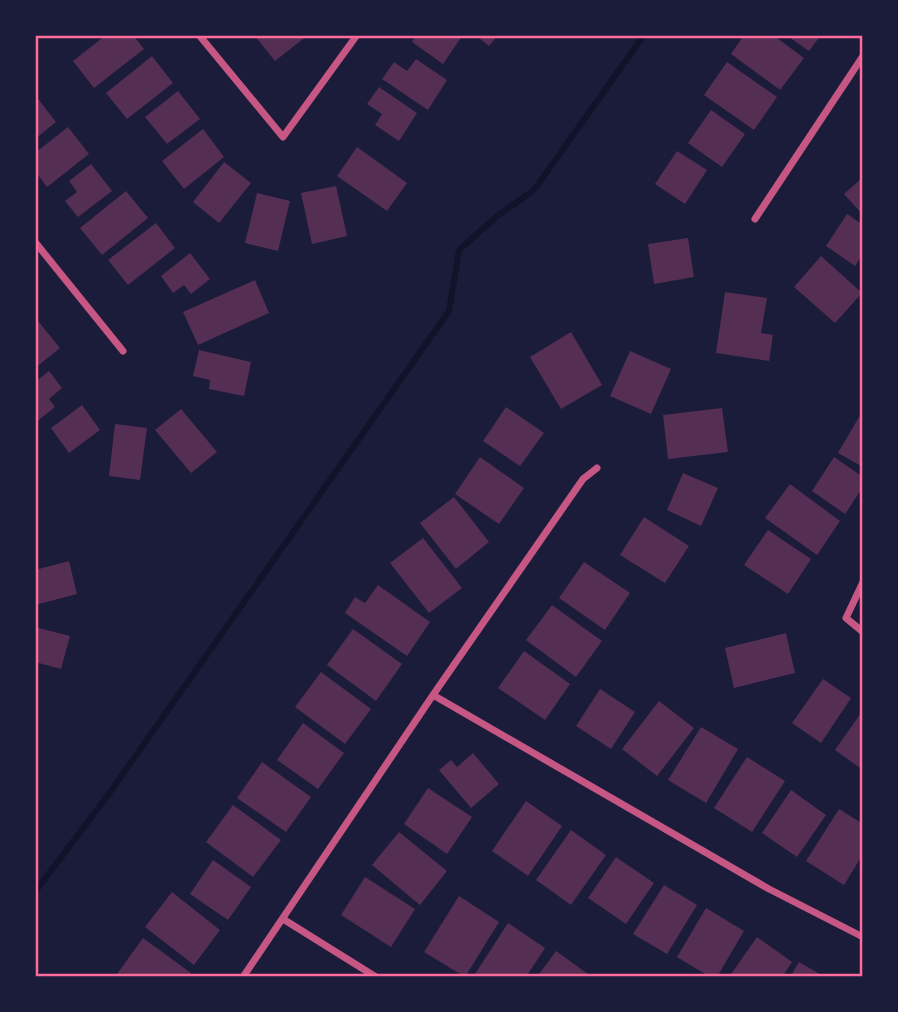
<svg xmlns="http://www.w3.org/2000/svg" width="898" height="1012" viewBox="0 0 898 1012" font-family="Signika,sans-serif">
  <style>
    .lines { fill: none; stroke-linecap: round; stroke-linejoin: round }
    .stream { stroke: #12122b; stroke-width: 6 }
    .building { fill: #542f53 }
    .minor { stroke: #c65784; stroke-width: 7 }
    .neatline { fill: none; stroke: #ff6b9d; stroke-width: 2.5 }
  </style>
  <rect width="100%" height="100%" fill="#1b1b3a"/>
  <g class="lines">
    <path class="stream" d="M 35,892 L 108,795 L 449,311 L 459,250 L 496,217 L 534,190 L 644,35"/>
  </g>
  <path class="building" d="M 106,35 L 133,35 L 144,49 L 94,88 L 73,61 Z
    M 254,35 L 308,35 L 275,61 Z
    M 416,35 L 460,35 L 462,36 L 443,64 L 412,42 Z
    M 475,35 L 498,35 L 489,46 Z
    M 744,35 L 773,35 L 804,58 L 780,90 L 731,54 Z
    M 786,35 L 821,35 L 809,51 Z
    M 152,56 L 173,83 L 127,119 L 106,93 Z
    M 416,59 L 447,80 L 428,110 L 382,79 L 394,62 L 407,71 Z
    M 727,62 L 777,97 L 754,130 L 704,95 Z
    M 379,87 L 417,113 L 399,141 L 375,125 L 382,114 L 367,104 Z
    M 178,91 L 200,119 L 167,144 L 145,117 Z
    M 35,95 L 56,122 L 35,139 Z
    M 711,110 L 745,134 L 722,167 L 688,143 Z
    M 68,127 L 89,154 L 47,187 L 35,171 L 35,153 Z
    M 203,129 L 224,157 L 184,189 L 162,161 Z
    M 357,147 L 407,183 L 387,211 L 337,176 Z
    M 677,151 L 707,170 L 685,204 L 655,184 Z
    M 224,162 L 251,183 L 219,223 L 193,202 Z
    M 91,164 L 112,191 L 78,217 L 65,201 L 77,192 L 69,181 Z
    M 863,177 L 863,215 L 844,194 Z
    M 336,186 L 347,236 L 312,244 L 301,193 Z
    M 126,191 L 148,218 L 102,255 L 80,228 Z
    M 257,193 L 290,201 L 278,251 L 245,243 Z
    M 847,214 L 863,225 L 863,254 L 855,266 L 826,246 Z
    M 156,223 L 175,248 L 128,285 L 108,260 Z
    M 688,238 L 694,277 L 654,284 L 648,244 Z
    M 190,253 L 210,279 L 191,294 L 184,285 L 173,293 L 161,276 Z
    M 821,256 L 862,293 L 835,323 L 794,287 Z
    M 255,280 L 269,313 L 198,345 L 183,312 Z
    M 725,292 L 767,298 L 761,333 L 773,335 L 769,361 L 716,353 Z
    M 38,321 L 60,348 L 35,368 L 35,324 Z
    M 571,332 L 602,385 L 561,409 L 530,357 Z
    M 199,350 L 251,362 L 244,396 L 209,389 L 210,380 L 193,376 Z
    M 630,351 L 671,369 L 651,414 L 610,396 Z
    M 49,371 L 62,388 L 49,399 L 55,407 L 35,423 L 35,382 Z
    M 82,405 L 100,430 L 69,453 L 51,428 Z
    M 506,407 L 544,433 L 520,466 L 483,441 Z
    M 722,408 L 728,452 L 668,459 L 663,415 Z
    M 181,409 L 217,452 L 191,473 L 155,430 Z
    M 859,417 L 863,419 L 863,467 L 838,453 Z
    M 115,424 L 147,428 L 140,480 L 109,476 Z
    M 480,457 L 524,488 L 499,524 L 455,494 Z
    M 834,457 L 863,477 L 863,487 L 845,514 L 812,491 Z
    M 683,473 L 718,488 L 701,526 L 667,510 Z
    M 790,484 L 840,521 L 817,555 L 765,518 Z
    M 454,497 L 489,542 L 456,569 L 420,523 Z
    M 644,517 L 689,546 L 665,583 L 620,555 Z
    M 768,530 L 811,559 L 788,594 L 744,565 Z
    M 423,538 L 462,588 L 429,613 L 390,563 Z
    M 69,561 L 77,594 L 35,605 L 35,570 Z
    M 584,562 L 630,593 L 605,630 L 559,598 Z
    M 378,585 L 430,622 L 407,656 L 345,613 L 355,597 L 365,603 Z
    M 552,605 L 602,641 L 576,677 L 526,640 Z
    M 35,627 L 70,636 L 61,669 L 35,662 Z
    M 353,629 L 402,664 L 376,701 L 327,665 Z
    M 786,633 L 795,673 L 734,688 L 725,648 Z
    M 524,651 L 570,684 L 545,720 L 498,688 Z
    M 321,672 L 371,709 L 345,744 L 295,707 Z
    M 823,679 L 851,698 L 821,743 L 792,723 Z
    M 600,689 L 635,712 L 611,749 L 576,726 Z
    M 659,701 L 694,728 L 657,776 L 622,749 Z
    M 863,710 L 863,770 L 835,750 Z
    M 303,723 L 344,753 L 318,789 L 277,760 Z
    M 701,727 L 738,749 L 706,803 L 668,780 Z
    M 473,753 L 499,784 L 471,808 L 439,770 L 451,760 L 457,767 Z
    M 747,757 L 785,781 L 752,832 L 714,808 Z
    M 262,762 L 311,797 L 286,832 L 237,798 Z
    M 428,788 L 472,817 L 447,854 L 404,824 Z
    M 791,790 L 826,815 L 797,857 L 762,833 Z
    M 526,801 L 562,826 L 528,876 L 492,851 Z
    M 233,805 L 281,840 L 253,877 L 206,842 Z
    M 839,809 L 863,824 L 863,854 L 844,885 L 806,861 Z
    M 571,830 L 606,855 L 571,905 L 536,880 Z
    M 399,832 L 447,871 L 420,905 L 372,865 Z
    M 616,857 L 654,883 L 626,924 L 588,898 Z
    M 213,860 L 251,887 L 228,920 L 190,894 Z
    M 365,877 L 415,909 L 391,947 L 341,915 Z
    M 664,885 L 697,905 L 667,954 L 633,934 Z
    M 172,892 L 220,930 L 194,965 L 145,927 Z
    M 459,896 L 499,922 L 465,977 L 424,952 Z
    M 706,908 L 744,931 L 717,977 L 710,977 L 677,957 Z
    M 508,923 L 545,948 L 526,977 L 473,977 Z
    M 757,937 L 792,962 L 782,977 L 729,977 Z
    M 143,938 L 191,973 L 188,977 L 121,977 L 117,974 Z
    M 556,951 L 592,977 L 537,977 Z
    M 799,962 L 825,977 L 790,977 Z"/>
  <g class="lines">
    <path class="minor" d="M 199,35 L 283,137 L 357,35
      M 755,219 L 863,56
      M 35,242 L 123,351
      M 863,582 L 846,618 L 863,632
      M 433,695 L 769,889 L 863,937
      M 283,919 L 376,977
      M 243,977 L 433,695 L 583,479 L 597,468"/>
  </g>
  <rect width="898" height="1012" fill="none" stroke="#1b1b3a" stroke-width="74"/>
  <rect x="37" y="37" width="824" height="938" class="neatline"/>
</svg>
